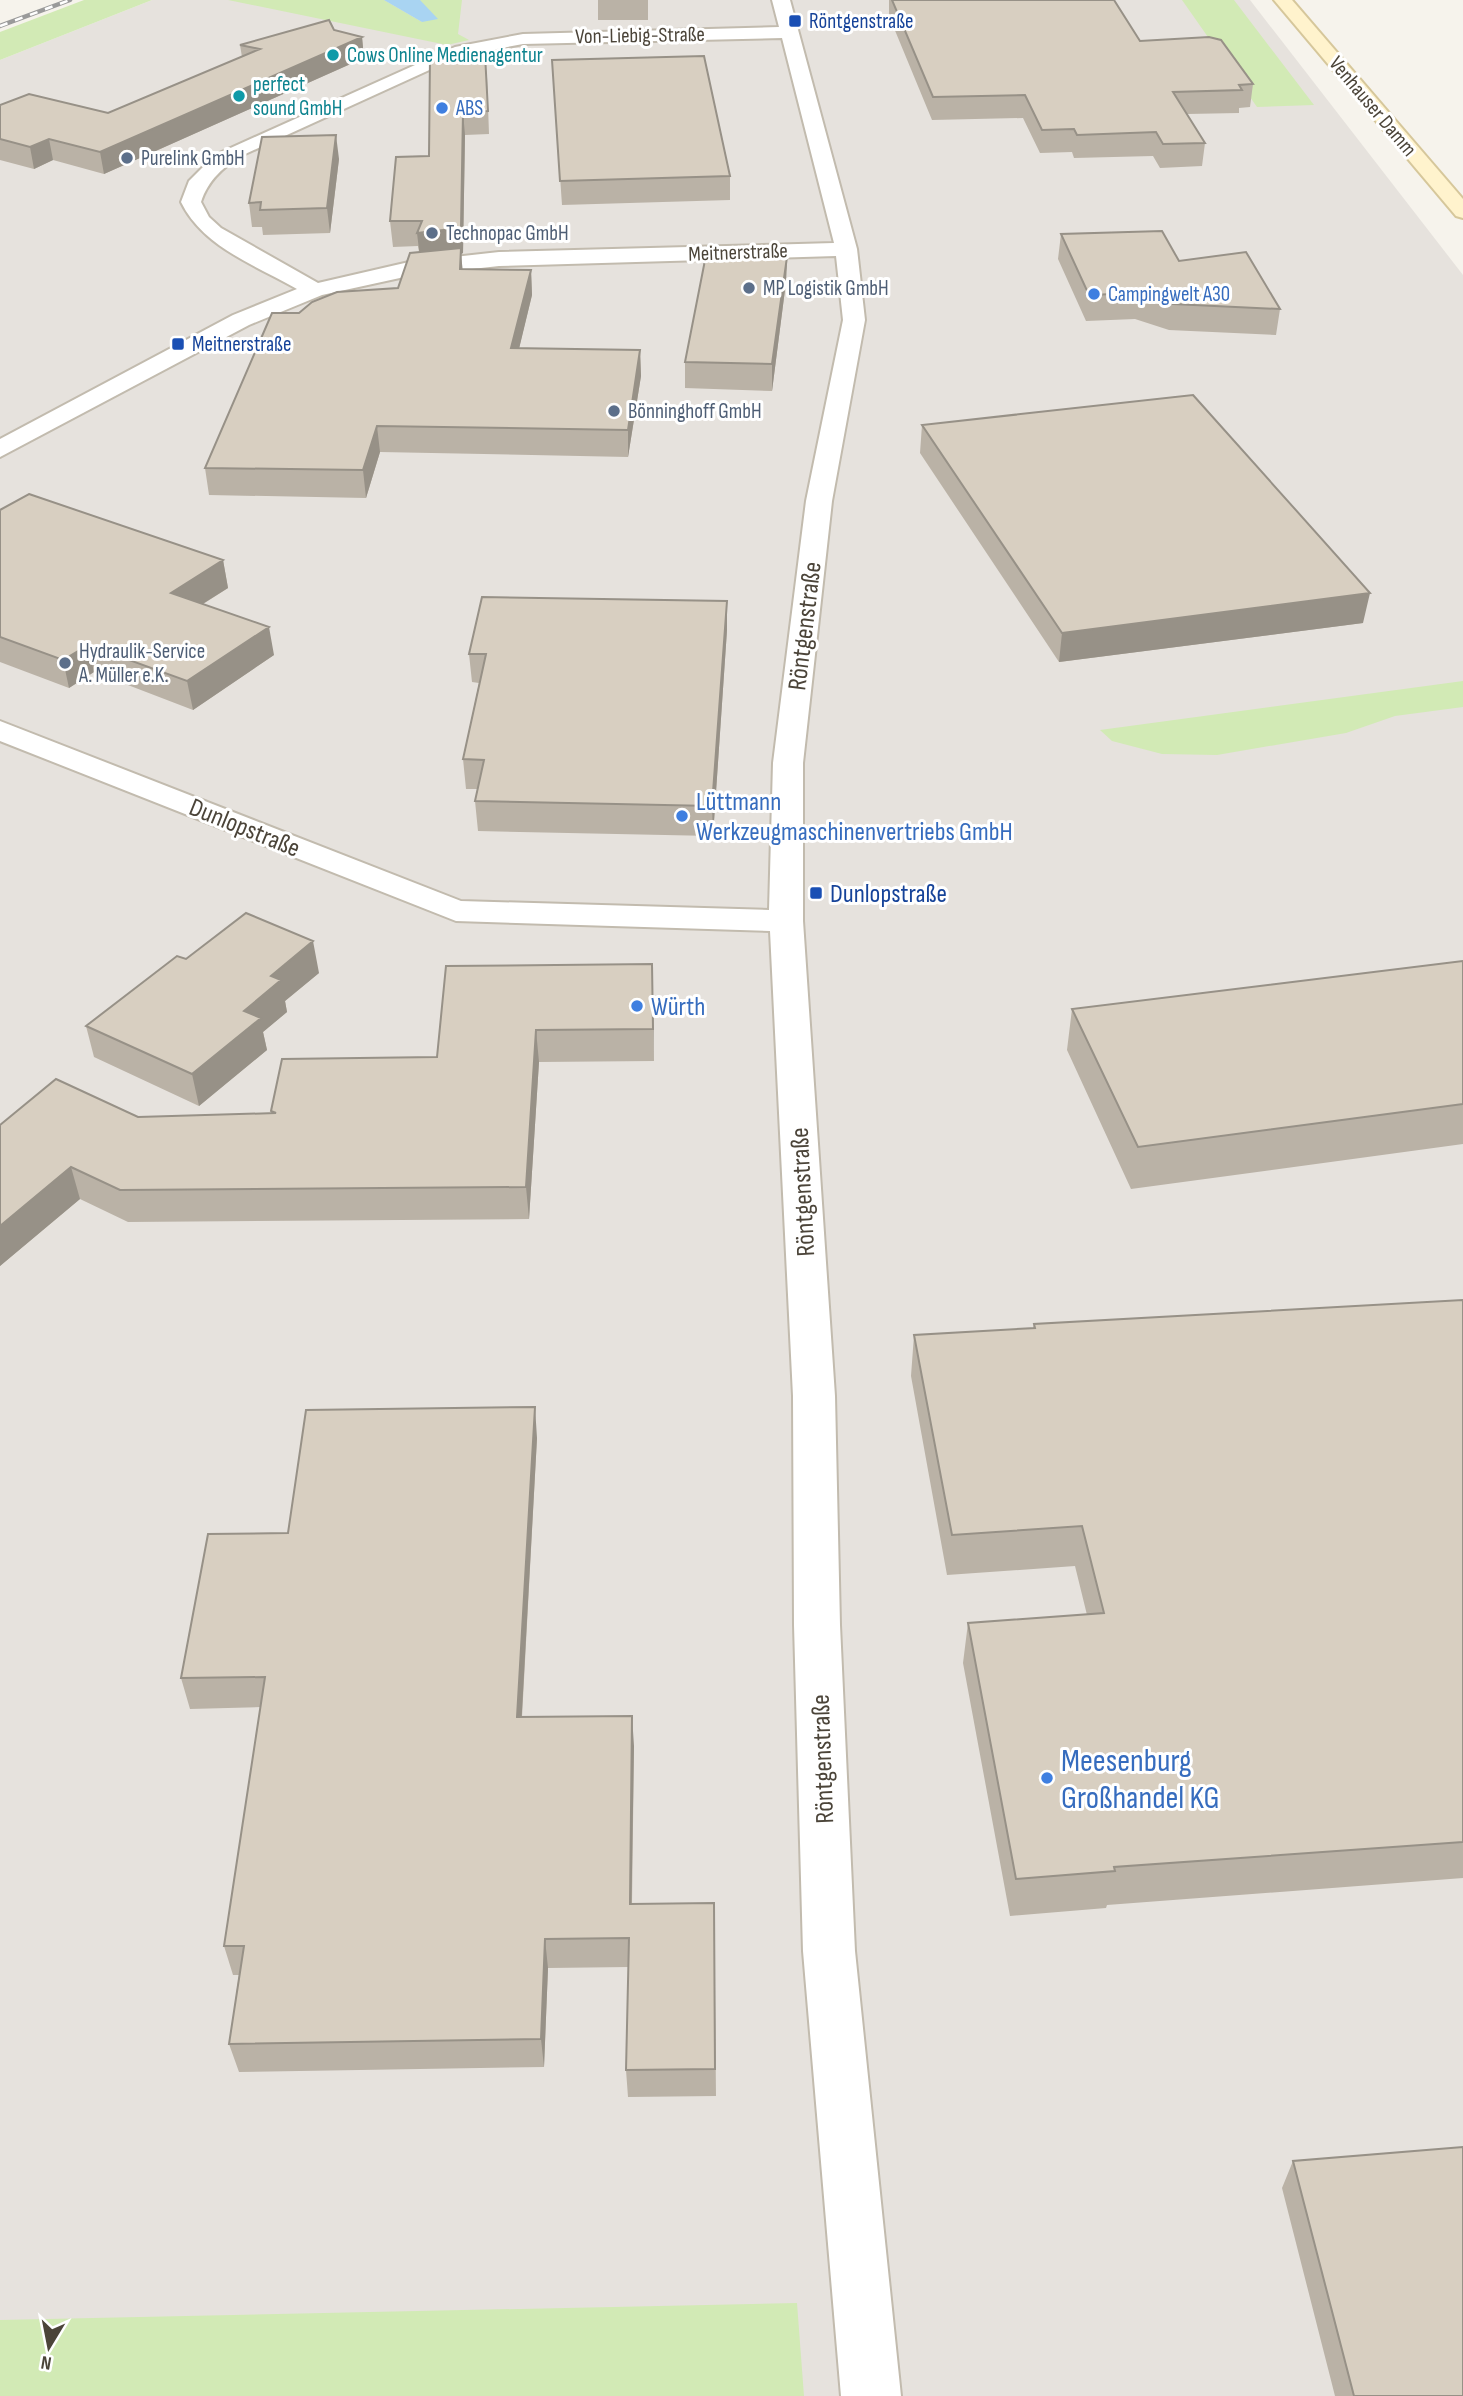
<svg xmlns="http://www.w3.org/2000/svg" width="1463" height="2396" viewBox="0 0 1463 2396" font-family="'Sofia Sans Condensed',sans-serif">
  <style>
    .industrial { fill: #e6e2dd }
    .green { fill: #d2eab5 }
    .water { fill: #a9d4f2 }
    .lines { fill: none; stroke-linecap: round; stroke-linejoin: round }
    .minor-casing { stroke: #c2bbae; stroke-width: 4 }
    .secondary-casing { stroke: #d6c79b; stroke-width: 4 }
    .minor { fill: #fff; fill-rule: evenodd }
    .secondary { fill: #fff3cd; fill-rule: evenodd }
    .rail-casing { stroke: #9a9a9a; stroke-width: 4.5 }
    .rail { stroke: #fff; stroke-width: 2.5; stroke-dasharray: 8; stroke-linecap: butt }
    .wall { fill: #bab2a6 }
    .shaded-wall { fill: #979187 }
    .building { fill: #d8cfc1; stroke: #979187; stroke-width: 2 }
    .transit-dot { fill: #1a4fb4; stroke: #fff; stroke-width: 2.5 }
    .culture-dot { fill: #0f9aa8; stroke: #fff; stroke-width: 2.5 }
    .shop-dot { fill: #3f7fe0; stroke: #fff; stroke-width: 2.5 }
    .service-dot { fill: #5c6f8a; stroke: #fff; stroke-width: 2.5 }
    .labels { text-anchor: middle; stroke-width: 6; stroke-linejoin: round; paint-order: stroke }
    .far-transit-label { font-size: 21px; fill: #164399; stroke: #fff; text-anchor: start }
    .far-street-label { font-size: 21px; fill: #4b4439; stroke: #fff }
    .far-culture-label { font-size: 21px; fill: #0d838f; stroke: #fff; text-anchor: start }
    .far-shop-label { font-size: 21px; fill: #366cbe; stroke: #fff; text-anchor: start }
    .far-service-label { font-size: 21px; fill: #4e5e75; stroke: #fff; text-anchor: start }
    .street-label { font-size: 26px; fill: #4b4439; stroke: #fff }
    .shop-label { font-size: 26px; fill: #366cbe; stroke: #fff; text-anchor: start }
    .transit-label { font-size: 26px; fill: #164399; stroke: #fff; text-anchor: start }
    .near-shop-label { font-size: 32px; fill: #366cbe; stroke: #fff; text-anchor: start }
  </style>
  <rect width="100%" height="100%" fill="#f6f3ec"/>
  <path class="industrial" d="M 152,0 L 1250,0 L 1463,275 L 1463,2396 L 0,2396 L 0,60 Z"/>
  <path class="green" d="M 84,0 L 152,0 L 0,60 L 0,32 Z
    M 228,0 L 384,0 L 422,22 L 420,0 L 462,0 L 458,34 L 469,40 L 447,45 Z
    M 1182,0 L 1234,0 L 1314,105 L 1257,107 Z
    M 1463,681 L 1463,707 L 1395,716 L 1346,733 L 1217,755 L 1162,754 L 1112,741 L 1100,730 Z
    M 797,2303 L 804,2396 L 0,2396 L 0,2320 Z"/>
  <path class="water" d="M 384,0 L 420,0 L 438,19 L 422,22 Z"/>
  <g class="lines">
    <g class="minor-casing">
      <path id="minor" d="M 772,0 L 790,0 L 857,249 L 865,320 L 832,501 L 803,763 L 803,921 L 835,1396 L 840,1625 L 855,1951 L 901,2396 L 841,2396 L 803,1951 L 794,1625 L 793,1396 L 770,931 L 456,921 L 0,741 L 0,721 L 461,901 L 769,910 L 773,763 L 806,501 L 843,320 L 836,256 L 499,266 L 409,276 L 322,295 L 249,325 L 0,457 L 0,439 L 233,315 L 297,289 C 255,265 203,247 181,202 L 189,181 L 215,155 L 455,47 L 523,34 L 779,27 ZM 782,38 L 834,243 L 499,252 L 409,262 L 318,283 L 221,228 L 209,217 L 201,202 C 208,180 224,166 243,155 L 460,56 L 523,44 Z"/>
    </g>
    <g class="secondary-casing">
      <path id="secondary" d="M 1274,0 L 1292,0 L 1463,199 L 1463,218 L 1456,216 Z"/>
    </g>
    <use href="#minor" class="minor"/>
    <use href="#secondary" class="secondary"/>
    <g class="rail-casing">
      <path id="rail" d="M 0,26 L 70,0"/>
    </g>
    <use href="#rail" class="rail"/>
  </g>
  <path class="wall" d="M 598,0 L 648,0 L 648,20 L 598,20 Z
    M 889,0 L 1114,0 L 1140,41 L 1253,84 L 1250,107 L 1239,108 L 1239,113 L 1187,114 L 1205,143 L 1202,166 L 1160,168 L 1153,156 L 1074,158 L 1072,152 L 1040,153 L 1023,118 L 932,120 L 889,16 Z
    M 334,30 L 362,37 L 364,58 L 104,174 L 53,160 L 34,169 L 0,160 L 0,105 L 108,113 L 242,57 L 240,45 Z
    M 552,60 L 730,176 L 730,200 L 562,205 Z
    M 487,77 L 489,134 L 465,135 L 463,253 L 461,254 L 462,269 L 531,270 L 532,295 L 519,348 L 640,350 L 641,376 L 628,457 L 380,452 L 366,498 L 209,495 L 205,468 L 299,313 L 398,288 L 419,252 L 418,246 L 393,247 L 390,221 Z
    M 339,159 L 330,233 L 263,235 L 262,227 L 252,227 L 249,203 Z
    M 1061,234 L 1179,261 L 1280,309 L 1276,335 L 1169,330 L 1135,319 L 1086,321 L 1058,259 Z
    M 787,257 L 786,282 L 772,391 L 685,388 L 685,362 Z
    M 922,425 L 1363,623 L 1059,662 L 920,453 Z
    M 0,510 L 223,560 L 228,588 L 203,604 L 274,655 L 193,710 L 94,672 L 69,688 L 0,662 Z
    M 727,630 L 713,836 L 478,831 L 475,801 L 478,789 L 466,789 L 463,759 L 479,683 L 472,682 L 469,654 Z
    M 186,959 L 319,973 L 285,1001 L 287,1012 L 263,1032 L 267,1050 L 199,1106 L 94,1057 L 86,1026 Z
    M 1463,961 L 1463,1144 L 1131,1189 L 1067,1050 L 1072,1009 Z
    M 652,964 L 654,1061 L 539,1062 L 529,1219 L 128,1222 L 80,1199 L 0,1266 L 0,1125 L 138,1117 L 272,1113 L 271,1111 L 437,1057 Z
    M 1463,1300 L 1463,1878 L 1107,1905 L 1106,1908 L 1010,1916 L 963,1663 L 968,1623 L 1087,1615 L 1075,1566 L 947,1575 L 911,1376 L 914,1335 L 1033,1328 L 1034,1324 Z
    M 537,1438 L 522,1717 L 634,1746 L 632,1904 L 714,1903 L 716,2096 L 628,2097 L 626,2070 L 629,1967 L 548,1968 L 544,2067 L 239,2072 L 229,2044 L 239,1975 L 233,1975 L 224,1946 L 261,1707 L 190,1709 L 181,1678 L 288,1533 Z
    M 1293,2161 L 1463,2396 L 1335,2396 L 1282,2188 Z"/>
  <path class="shaded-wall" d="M 362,37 L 364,58 L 104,174 L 100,152 Z
    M 463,112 L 465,135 L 463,253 L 461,254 L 463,273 L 420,258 L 417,233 Z
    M 336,135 L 339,159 L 330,233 L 327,208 Z
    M 49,139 L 53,160 L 34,169 L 30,147 Z
    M 787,257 L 786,282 L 772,391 L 772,364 Z
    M 531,270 L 532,295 L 513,374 L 511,348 Z
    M 640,350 L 641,376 L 628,457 L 628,430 Z
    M 377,426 L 380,452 L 366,498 L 363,470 Z
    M 223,560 L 228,588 L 177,620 L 171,593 Z
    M 1370,593 L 1363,623 L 1059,662 L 1062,633 Z
    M 727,601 L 727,630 L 713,836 L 712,806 Z
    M 269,627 L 274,655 L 193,710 L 187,681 Z
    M 88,645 L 94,672 L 69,688 L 63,660 Z
    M 313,941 L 319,973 L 285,1001 L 287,1012 L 263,1032 L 267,1050 L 199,1106 L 192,1074 L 271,976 Z
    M 652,964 L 653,995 L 654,1061 L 653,1029 Z
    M 536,1030 L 539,1062 L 529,1219 L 526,1187 Z
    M 71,1167 L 80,1199 L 0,1266 L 0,1226 Z
    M 535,1407 L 537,1438 L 520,1747 L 517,1717 Z
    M 632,1716 L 634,1746 L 631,1932 L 630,1904 Z
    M 545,1939 L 548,1968 L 544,2067 L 541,2039 Z"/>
  <path class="building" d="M 892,0 L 1114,0 L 1140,41 L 1209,37 L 1221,40 L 1253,84 L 1239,85 L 1242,90 L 1173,92 L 1205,143 L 1163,144 L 1156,132 L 1077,135 L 1074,129 L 1042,130 L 1025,95 L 933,97 Z
    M 329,20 L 334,30 L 362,37 L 100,152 L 49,139 L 30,147 L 0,139 L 0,105 L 29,94 L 108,113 L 260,49 L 240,45 Z
    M 485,54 L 488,111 L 463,112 L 461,228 L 417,233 L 422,221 L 390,221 L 396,157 L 429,156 L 430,56 Z
    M 704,56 L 730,176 L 560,181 L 552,60 Z
    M 336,135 L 327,208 L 260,210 L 261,202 L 249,203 L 262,137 Z
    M 1162,231 L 1179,261 L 1246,252 L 1280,309 L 1173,304 L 1139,293 L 1089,295 L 1061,234 Z
    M 461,248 L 460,269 L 531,270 L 511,348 L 640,350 L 628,430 L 377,426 L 363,470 L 205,468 L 272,313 L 299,313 L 312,302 L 337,292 L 398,288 L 410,253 Z
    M 706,255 L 787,257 L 772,364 L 685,362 Z
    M 1193,395 L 1370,593 L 1062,633 L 922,425 Z
    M 29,494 L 223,560 L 171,593 L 269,627 L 187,681 L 88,645 L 63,660 L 0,637 L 0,510 Z
    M 482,597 L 727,601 L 712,806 L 475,801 L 484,760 L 463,759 L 486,654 L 469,654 Z
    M 246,913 L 313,941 L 271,976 L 281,980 L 244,1011 L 261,1018 L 192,1074 L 86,1026 L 177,956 L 186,959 Z
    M 1463,961 L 1463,1104 L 1138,1147 L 1072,1009 Z
    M 652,964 L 653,1029 L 536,1030 L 526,1187 L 120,1190 L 71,1167 L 0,1226 L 0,1125 L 56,1079 L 138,1117 L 276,1113 L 271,1111 L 282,1059 L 437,1057 L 446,966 Z
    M 1463,1300 L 1463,1842 L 1114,1867 L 1115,1871 L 1016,1879 L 968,1623 L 1104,1613 L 1082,1526 L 952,1535 L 914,1335 L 1035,1328 L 1034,1324 Z
    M 535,1407 L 517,1717 L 632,1716 L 630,1904 L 714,1903 L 715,2069 L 626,2070 L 629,1938 L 545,1939 L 541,2039 L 229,2044 L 244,1946 L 224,1946 L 265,1677 L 181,1678 L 208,1534 L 288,1533 L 306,1410 Z
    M 1463,2147 L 1463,2396 L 1354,2396 L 1293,2161 Z"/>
  <g class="transit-dot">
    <rect x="788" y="14" width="14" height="14" rx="3.5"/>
    <rect x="171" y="337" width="14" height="14" rx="3.5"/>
    <rect x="809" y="886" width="14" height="14" rx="3.5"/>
  </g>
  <g class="culture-dot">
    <circle cx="333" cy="55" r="7"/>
    <circle cx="239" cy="96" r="7"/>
  </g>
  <g class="shop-dot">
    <circle cx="442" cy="108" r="7"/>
    <circle cx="1094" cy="294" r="7"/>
    <circle cx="682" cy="816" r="7"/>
    <circle cx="637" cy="1006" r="7"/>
    <circle cx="1047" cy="1778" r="7"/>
  </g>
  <g class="service-dot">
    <circle cx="127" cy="158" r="7"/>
    <circle cx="432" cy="233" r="7"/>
    <circle cx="749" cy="288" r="7"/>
    <circle cx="614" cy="411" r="7"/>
    <circle cx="65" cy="663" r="7"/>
  </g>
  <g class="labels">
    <g class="far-transit-label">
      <text x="809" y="28">Röntgenstraße</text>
      <text x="192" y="351">Meitnerstraße</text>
    </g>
    <g class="far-street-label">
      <text transform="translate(640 35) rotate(-1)" y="7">Von-Liebig-Straße</text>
      <text transform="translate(1373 106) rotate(50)" y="7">Venhauser Damm</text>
      <text transform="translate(738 252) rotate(-2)" y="7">Meitnerstraße</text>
    </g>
    <g class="far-culture-label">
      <text x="347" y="62">Cows Online Medienagentur</text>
      <text x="253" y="91">perfect<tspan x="253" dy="24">sound GmbH</tspan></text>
    </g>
    <g class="far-shop-label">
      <text x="456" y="115">ABS</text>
      <text x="1108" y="301">Campingwelt A30</text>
    </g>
    <g class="far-service-label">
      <text x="141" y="165">Purelink GmbH</text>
      <text x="446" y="240">Technopac GmbH</text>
      <text x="763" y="295">MP Logistik GmbH</text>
      <text x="628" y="418">Bönninghoff GmbH</text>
      <text x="79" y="658">Hydraulik-Service<tspan x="79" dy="24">A. Müller e.K.</tspan></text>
    </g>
    <g class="street-label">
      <text transform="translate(804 626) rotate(-83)" y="9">Röntgenstraße</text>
      <text transform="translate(245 827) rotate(22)" y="9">Dunlopstraße</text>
      <text transform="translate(802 1192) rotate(-93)" y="9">Röntgenstraße</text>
      <text transform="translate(822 1759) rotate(-92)" y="9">Röntgenstraße</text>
    </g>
    <g class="shop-label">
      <text x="696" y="810">Lüttmann<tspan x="696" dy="30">Werkzeugmaschinenvertriebs GmbH</tspan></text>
      <text x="651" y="1015">Würth</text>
    </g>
    <g class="transit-label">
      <text x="830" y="902">Dunlopstraße</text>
    </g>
    <g class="near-shop-label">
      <text x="1061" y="1771">Meesenburg<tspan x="1061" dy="37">Großhandel KG</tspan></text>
    </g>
  </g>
  <g transform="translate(49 2347) rotate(190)" stroke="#ffffff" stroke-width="5" paint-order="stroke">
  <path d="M0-5L12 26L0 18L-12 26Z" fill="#4b4439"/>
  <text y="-10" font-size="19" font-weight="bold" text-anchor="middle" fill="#4b4439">N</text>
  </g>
</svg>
